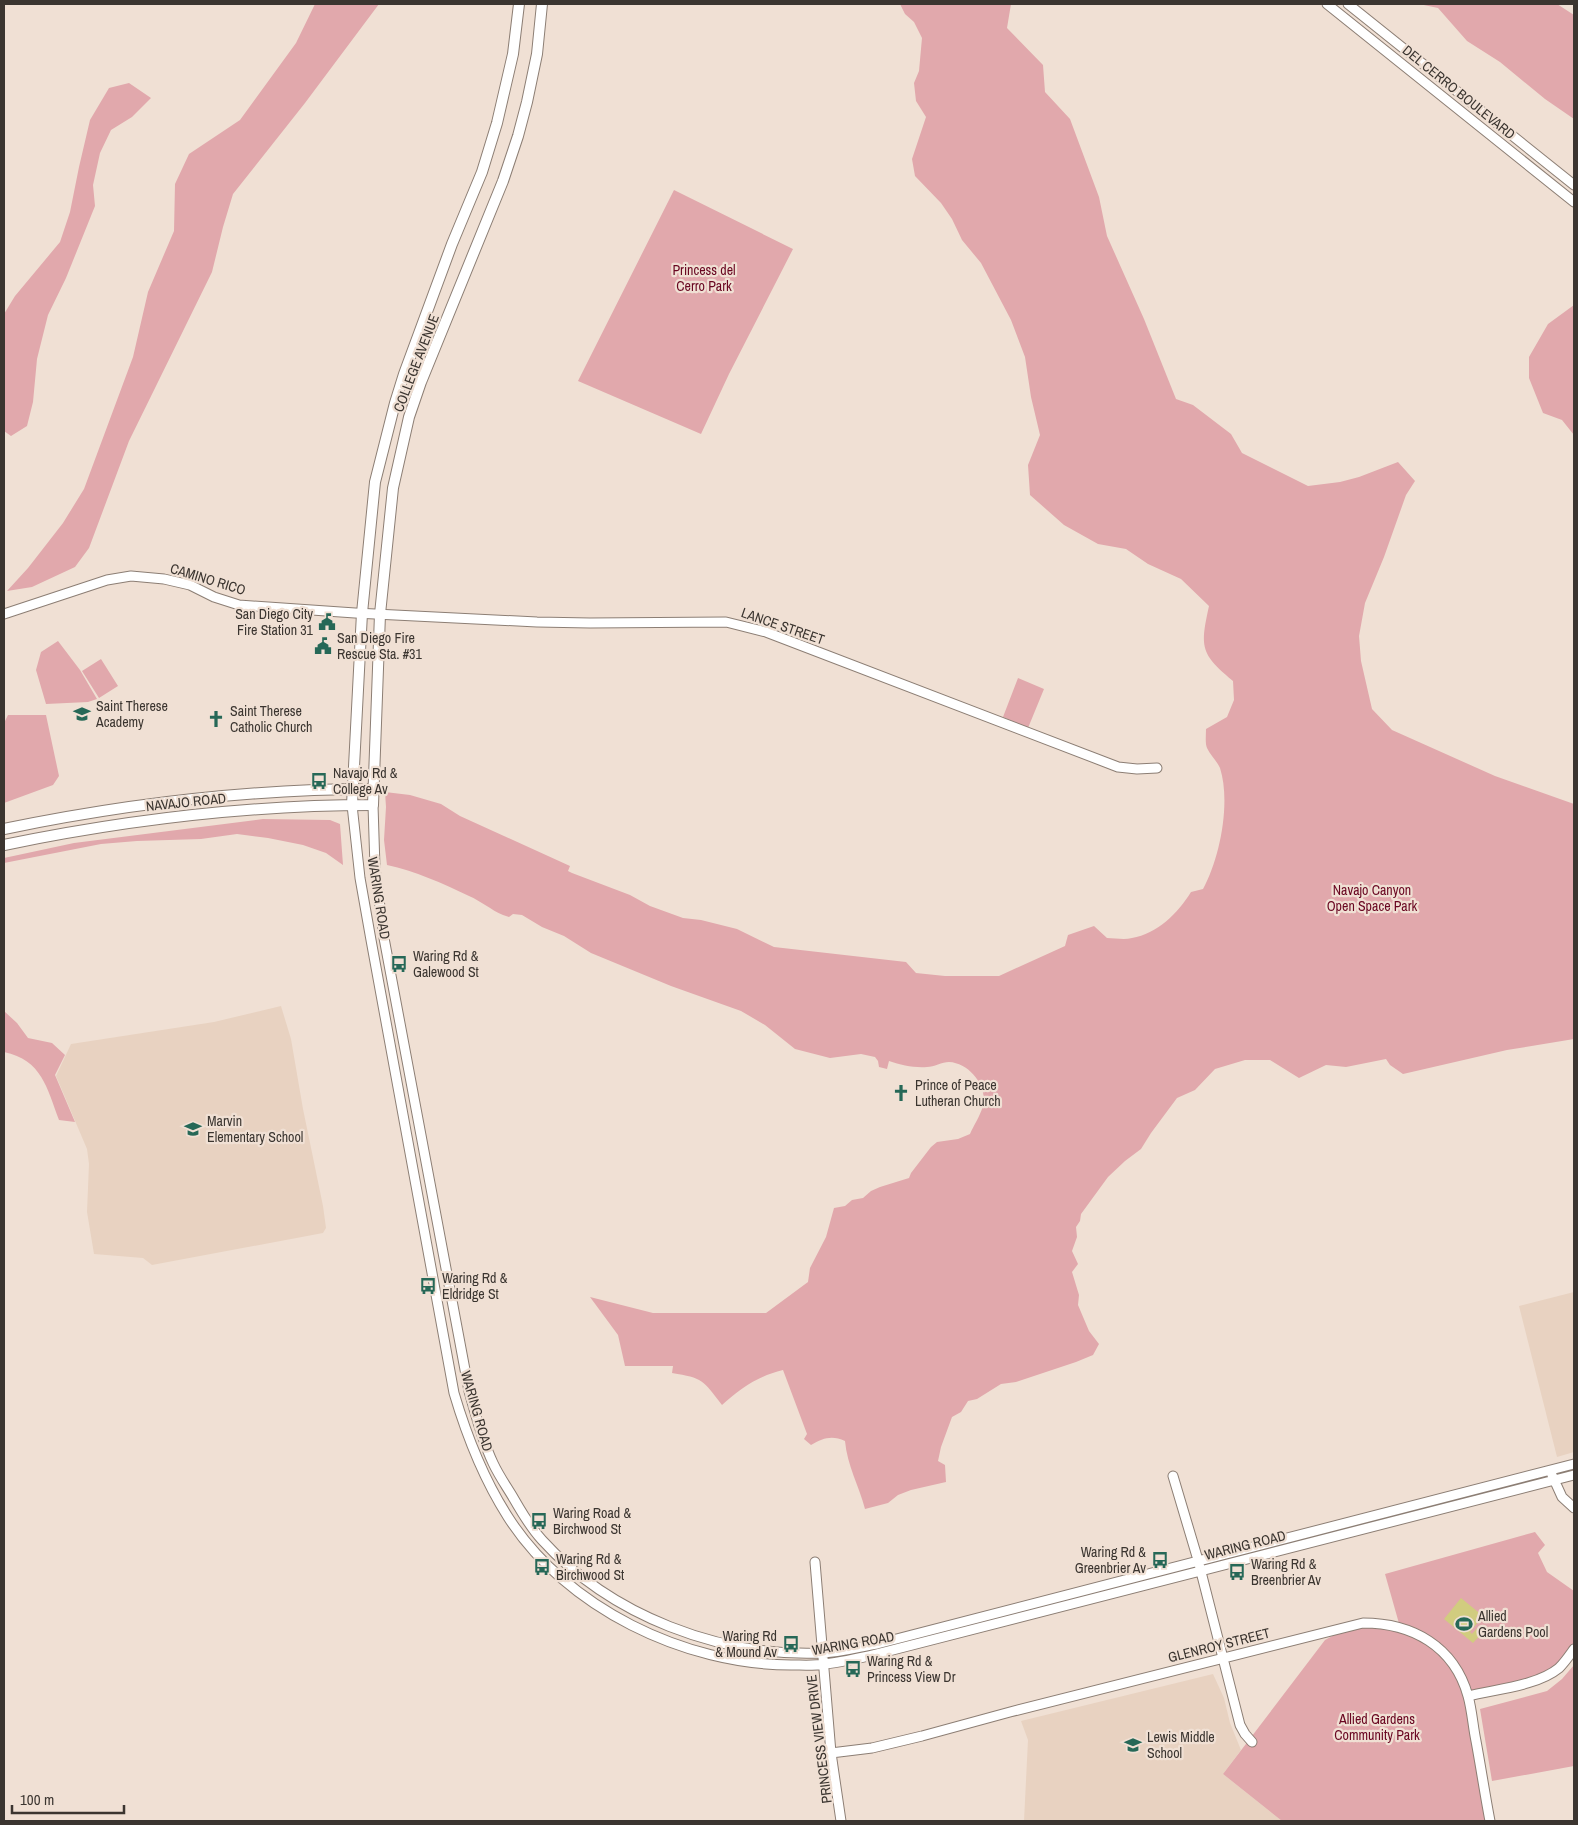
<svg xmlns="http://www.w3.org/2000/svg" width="1578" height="1825" viewBox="0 0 1578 1825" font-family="'Archivo Narrow',sans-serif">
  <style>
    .built { fill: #e8d2c1 }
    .green { fill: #e1a8ac }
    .water { fill: #d1cc7f }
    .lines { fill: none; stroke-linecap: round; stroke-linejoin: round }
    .secondary-casing { stroke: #8c7e74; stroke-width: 11 }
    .primary-casing { stroke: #8c7e74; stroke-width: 12 }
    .secondary { stroke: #fff; stroke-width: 9 }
    .primary { stroke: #fff; stroke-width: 10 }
    .labels { text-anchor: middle; stroke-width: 4.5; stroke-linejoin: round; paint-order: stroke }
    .street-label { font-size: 14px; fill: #3b3530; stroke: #f0e0d4 }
    .park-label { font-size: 14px; fill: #690621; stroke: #f0e0d4 }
    .poi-label { font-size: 14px; fill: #3b3530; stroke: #f0e0d4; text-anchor: start }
  </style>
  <rect width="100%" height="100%" fill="#f0e0d4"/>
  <path class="built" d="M 281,1006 L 291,1039 L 303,1109 L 323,1206 L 326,1228 L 323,1233 L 152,1265 L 143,1258 L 94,1254 L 87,1212 L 89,1164 L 87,1149 L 56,1076 L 71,1044 L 214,1022 Z
    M 1574,1292 L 1574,1452 L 1557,1457 L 1519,1306 Z
    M 1213,1674 L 1224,1698 L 1230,1723 L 1241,1750 L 1223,1774 L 1282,1821 L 1024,1821 L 1028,1740 L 1021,1721 Z"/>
  <path class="green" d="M 315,4 L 379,4 L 305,103 L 233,194 L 223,227 L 212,272 L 129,441 L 89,548 L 75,567 L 32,587 L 7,591 L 28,568 L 63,523 L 84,489 L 133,357 L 148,292 L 174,231 L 175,184 L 189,154 L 240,120 L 296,43 Z
    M 900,4 L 1011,4 L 1007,28 L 1043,65 L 1045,92 L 1070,119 L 1099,197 L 1107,236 L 1144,319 L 1176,399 L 1193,405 L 1231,434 L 1242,453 L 1308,486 L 1340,482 L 1359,477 L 1398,462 L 1415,481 L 1406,495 L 1384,557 L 1365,603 L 1359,636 L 1361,661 L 1372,709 L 1392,730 L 1495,776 L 1574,804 L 1574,1039 L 1507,1050 L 1403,1074 L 1390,1065 L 1386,1059 L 1346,1067 L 1326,1065 L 1299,1078 L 1270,1060 L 1245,1060 L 1215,1069 L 1195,1090 L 1177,1098 L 1151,1133 L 1141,1149 L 1125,1161 L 1108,1177 L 1081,1214 L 1080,1221 L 1076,1227 L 1077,1237 L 1072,1251 L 1078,1264 L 1072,1272 L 1079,1295 L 1078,1305 L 1089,1331 L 1099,1344 L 1093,1355 L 1076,1362 L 1016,1382 L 1001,1384 L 977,1399 L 968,1401 L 961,1412 L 952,1417 L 941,1447 L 938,1461 L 945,1465 L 946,1482 L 911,1490 L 898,1495 L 888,1503 L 865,1509 C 859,1486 847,1465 845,1441 C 832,1435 823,1438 811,1445 L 804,1439 L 807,1434 L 783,1370 C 758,1376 741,1388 722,1405 C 703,1380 703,1378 672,1373 L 673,1366 L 625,1366 L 618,1335 L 590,1297 L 653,1313 L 766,1313 L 808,1282 L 810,1268 L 826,1237 L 834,1208 L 845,1206 L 852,1200 L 863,1198 L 871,1191 L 880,1187 L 909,1178 L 911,1173 L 931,1147 L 937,1142 L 958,1139 L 970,1134 C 974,1125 980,1116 983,1106 C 988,1087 970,1063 949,1062 C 942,1062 934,1067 927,1067 C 914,1068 901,1065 889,1061 L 887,1069 L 879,1067 L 878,1061 L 875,1057 L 861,1054 L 830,1058 L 795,1049 L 765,1025 L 741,1011 L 671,986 L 591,953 L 564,936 L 542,927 L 522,915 L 513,914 L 509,917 L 503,915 C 491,910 481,901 469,896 C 442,883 415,871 387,865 L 384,840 L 386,807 L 385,792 L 410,795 L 441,804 L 460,816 L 570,866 L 568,871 L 572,873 L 630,895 L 650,906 L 683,918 L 701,920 L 737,929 L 774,947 L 906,962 L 916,973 L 945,976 L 999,976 L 1065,946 L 1068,935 L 1094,926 L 1107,938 C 1115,938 1124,940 1132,938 C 1157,934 1178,913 1191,892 L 1203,889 C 1220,858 1231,802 1220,768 C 1217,761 1210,755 1207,748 C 1205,743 1206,735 1206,729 L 1227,717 L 1234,700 L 1233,681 C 1200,654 1200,647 1209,606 L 1181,579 L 1148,564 L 1126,549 L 1098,544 L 1064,525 L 1030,495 L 1028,465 L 1040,435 L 1031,397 L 1025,357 L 1011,320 L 981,263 L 962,240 L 952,219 L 941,203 L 915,176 L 912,159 L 926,117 L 916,101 L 914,83 L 919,71 L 922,38 L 914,22 L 905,14 Z
    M 1419,4 L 1557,4 L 1574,15 L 1574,119 L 1545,99 L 1500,62 L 1467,41 L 1438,8 Z
    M 129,83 L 151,98 L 132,117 L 111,130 L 100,153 L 93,185 L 95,206 L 66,278 L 48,315 L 37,359 L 33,402 L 27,426 L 11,436 L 4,431 L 4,314 L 15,296 L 60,242 L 70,212 L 79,167 L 90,120 L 109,88 Z
    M 674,190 L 793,249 L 729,374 L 701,434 L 578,381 Z
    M 1574,305 L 1574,435 L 1562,420 L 1543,413 L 1529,378 L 1529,357 L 1548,324 Z
    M 58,641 L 80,670 L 97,699 L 88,702 L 46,704 L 36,670 L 41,652 Z
    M 101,659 L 118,686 L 99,698 L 82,671 Z
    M 1018,678 L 1044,689 L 1028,728 L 1003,717 Z
    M 8,715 L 46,715 L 59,776 L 53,785 L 4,803 L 4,723 Z
    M 263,819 L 330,820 L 340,824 L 343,865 L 326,853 L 303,845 L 268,838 L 237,834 L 201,839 L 137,841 L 101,844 L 4,863 L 4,858 L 74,843 Z
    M 4,1011 L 17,1023 L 28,1038 L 52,1043 L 65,1055 L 55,1075 L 75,1122 L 59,1120 C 47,1088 42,1060 4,1052 Z
    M 1535,1532 L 1545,1545 L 1538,1553 L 1547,1572 L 1574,1591 L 1574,1647 L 1546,1676 L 1468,1696 L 1490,1821 L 1282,1821 L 1223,1774 L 1325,1640 L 1355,1624 L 1400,1627 L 1385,1574 Z
    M 1574,1665 L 1574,1766 L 1492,1781 L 1480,1709 L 1547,1691 L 1562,1679 Z"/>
  <path class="water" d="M 1461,1598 L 1483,1616 L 1470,1632 L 1472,1634 L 1477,1628 L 1482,1633 L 1473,1643 L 1444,1619 Z"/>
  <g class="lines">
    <g class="secondary-casing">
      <path id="secondary" d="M 1327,4 L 1574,202
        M 1348,4 L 1574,185
        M 4,614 L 107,580 L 131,576 L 164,579 L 190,585 L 214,597 L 239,605 L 355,613 L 537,622 L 590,623 L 726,622 L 766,632 L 1118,767 L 1137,769 L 1157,768
        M 352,805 L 360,878 L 371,940 L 454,1393 C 467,1437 483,1478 508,1517 C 566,1608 685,1665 791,1665 C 802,1665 814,1666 825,1664 C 843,1662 860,1658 877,1654 L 1574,1475
        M 373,805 L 375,868 L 384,938 L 469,1391 C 476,1416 482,1440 493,1463 C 499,1476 507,1487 514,1499 C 522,1513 531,1528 542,1540 C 611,1616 720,1657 821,1653 C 840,1653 859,1647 877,1644 L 1574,1464
        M 1552,1475 L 1562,1497 L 1574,1508
        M 1173,1476 L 1198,1560 L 1240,1725 L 1245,1734 L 1252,1742
        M 815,1562 L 831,1753 L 841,1821
        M 1468,1696 C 1496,1689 1537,1686 1559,1668 C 1565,1662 1569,1656 1574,1649
        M 831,1753 L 872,1748 L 922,1736 L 1010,1712 L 1363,1623 C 1412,1623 1454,1646 1468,1696 C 1472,1710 1473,1727 1476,1741 C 1481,1768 1485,1795 1490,1821"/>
    </g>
    <g class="primary-casing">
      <path id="primary" d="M 352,805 L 362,613 L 375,482 L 395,403 L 404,374 L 452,244 L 482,172 L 497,123 L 513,54 L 519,4
        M 4,829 C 125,804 249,789 373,789
        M 4,845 C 125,820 249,805 373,805 L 380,614 L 393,488 L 409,417 L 421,382 L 503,181 L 518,136 L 527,102 L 537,54 L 542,4"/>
    </g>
    <use href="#secondary" class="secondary"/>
    <use href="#primary" class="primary"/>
  </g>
  <defs>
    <g id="civic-bare" transform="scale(1.35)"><path d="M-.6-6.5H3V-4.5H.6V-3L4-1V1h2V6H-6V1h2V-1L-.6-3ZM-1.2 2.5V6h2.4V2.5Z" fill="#266857" stroke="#f0e0d4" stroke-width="2.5" paint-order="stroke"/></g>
    <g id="school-bare" transform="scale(1.35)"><path d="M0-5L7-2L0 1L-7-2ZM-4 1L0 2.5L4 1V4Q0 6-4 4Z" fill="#266857" stroke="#f0e0d4" stroke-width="2.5" paint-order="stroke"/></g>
    <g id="church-bare" transform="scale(1.35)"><path d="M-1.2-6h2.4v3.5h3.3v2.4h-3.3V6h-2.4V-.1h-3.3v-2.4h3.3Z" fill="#266857" stroke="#f0e0d4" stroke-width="2.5" paint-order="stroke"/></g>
    <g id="bus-bare" transform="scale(1.35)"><path d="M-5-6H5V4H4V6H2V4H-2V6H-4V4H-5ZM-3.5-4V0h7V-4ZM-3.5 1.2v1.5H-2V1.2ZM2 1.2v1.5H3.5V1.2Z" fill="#266857" stroke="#f0e0d4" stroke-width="2.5" paint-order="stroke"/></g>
    <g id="stadium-bare" transform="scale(1.35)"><path d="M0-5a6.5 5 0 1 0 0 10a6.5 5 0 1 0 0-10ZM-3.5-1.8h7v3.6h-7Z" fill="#266857" stroke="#f0e0d4" stroke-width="2.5" paint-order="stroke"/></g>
  </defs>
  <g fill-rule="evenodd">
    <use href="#civic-bare" x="327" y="622"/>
    <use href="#civic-bare" x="323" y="646"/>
    <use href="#school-bare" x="82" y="714"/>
    <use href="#church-bare" x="216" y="719"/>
    <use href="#bus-bare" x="319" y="781"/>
    <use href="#bus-bare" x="399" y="964"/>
    <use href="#church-bare" x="901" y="1093"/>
    <use href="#school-bare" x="193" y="1129"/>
    <use href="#bus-bare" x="428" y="1286"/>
    <use href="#bus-bare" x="539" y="1521"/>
    <use href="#bus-bare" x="1160" y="1560"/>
    <use href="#bus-bare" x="542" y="1567"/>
    <use href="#bus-bare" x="1237" y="1572"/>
    <use href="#stadium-bare" x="1464" y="1624"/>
    <use href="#bus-bare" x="791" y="1644"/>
    <use href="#bus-bare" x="853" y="1669"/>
    <use href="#school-bare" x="1133" y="1745"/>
  </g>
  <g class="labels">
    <g class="street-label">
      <text transform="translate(1459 92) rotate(39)" y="5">DEL CERRO BOULEVARD</text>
      <text transform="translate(416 363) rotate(-69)" y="5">COLLEGE AVENUE</text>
      <text transform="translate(208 579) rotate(17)" y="5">CAMINO RICO</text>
      <text transform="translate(783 626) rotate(19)" y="5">LANCE STREET</text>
      <text transform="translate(186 802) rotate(-6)" y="5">NAVAJO ROAD</text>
      <text transform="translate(379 898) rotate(81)" y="5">WARING ROAD</text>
      <text transform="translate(477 1411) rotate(74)" y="5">WARING ROAD</text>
      <text transform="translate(1245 1545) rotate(-14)" y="5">WARING ROAD</text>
      <text transform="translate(853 1643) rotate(-10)" y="5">WARING ROAD</text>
      <text transform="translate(1219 1645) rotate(-14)" y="5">GLENROY STREET</text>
      <text transform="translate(819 1739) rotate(-97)" y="5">PRINCESS VIEW DRIVE</text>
    </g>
    <g class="park-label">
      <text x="704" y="275">Princess del<tspan x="704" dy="16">Cerro Park</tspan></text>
      <text x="1372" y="895">Navajo Canyon<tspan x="1372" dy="16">Open Space Park</tspan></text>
      <text x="1377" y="1724">Allied Gardens<tspan x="1377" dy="16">Community Park</tspan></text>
    </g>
    <g class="poi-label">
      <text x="313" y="619" text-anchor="end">San Diego City<tspan x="313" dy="16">Fire Station 31</tspan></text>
      <text x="337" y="643">San Diego Fire<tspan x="337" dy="16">Rescue Sta. #31</tspan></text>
      <text x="96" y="711">Saint Therese<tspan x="96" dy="16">Academy</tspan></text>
      <text x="230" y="716">Saint Therese<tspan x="230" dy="16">Catholic Church</tspan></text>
      <text x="333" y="778">Navajo Rd &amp;<tspan x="333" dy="16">College Av</tspan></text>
      <text x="413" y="961">Waring Rd &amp;<tspan x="413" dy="16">Galewood St</tspan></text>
      <text x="915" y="1090">Prince of Peace<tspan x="915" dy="16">Lutheran Church</tspan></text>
      <text x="207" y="1126">Marvin<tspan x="207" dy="16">Elementary School</tspan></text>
      <text x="442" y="1283">Waring Rd &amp;<tspan x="442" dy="16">Eldridge St</tspan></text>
      <text x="553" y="1518">Waring Road &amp;<tspan x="553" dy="16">Birchwood St</tspan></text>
      <text x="1146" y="1557" text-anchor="end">Waring Rd &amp;<tspan x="1146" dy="16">Greenbrier Av</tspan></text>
      <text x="556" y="1564">Waring Rd &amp;<tspan x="556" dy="16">Birchwood St</tspan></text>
      <text x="1251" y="1569">Waring Rd &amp;<tspan x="1251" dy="16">Breenbrier Av</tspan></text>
      <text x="1478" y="1621">Allied<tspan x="1478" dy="16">Gardens Pool</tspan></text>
      <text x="777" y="1641" text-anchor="end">Waring Rd<tspan x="777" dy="16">&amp; Mound Av</tspan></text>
      <text x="867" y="1666">Waring Rd &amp;<tspan x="867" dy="16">Princess View Dr</tspan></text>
      <text x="1147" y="1742">Lewis Middle<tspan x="1147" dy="16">School</tspan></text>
    </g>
  </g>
  <rect width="1578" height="1825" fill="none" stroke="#3b3530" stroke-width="10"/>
  <path d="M12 1805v8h112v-8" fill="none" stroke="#3b3530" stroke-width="2.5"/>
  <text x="20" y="1805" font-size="15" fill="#3b3530" stroke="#f0e0d4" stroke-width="4" paint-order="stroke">100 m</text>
</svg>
